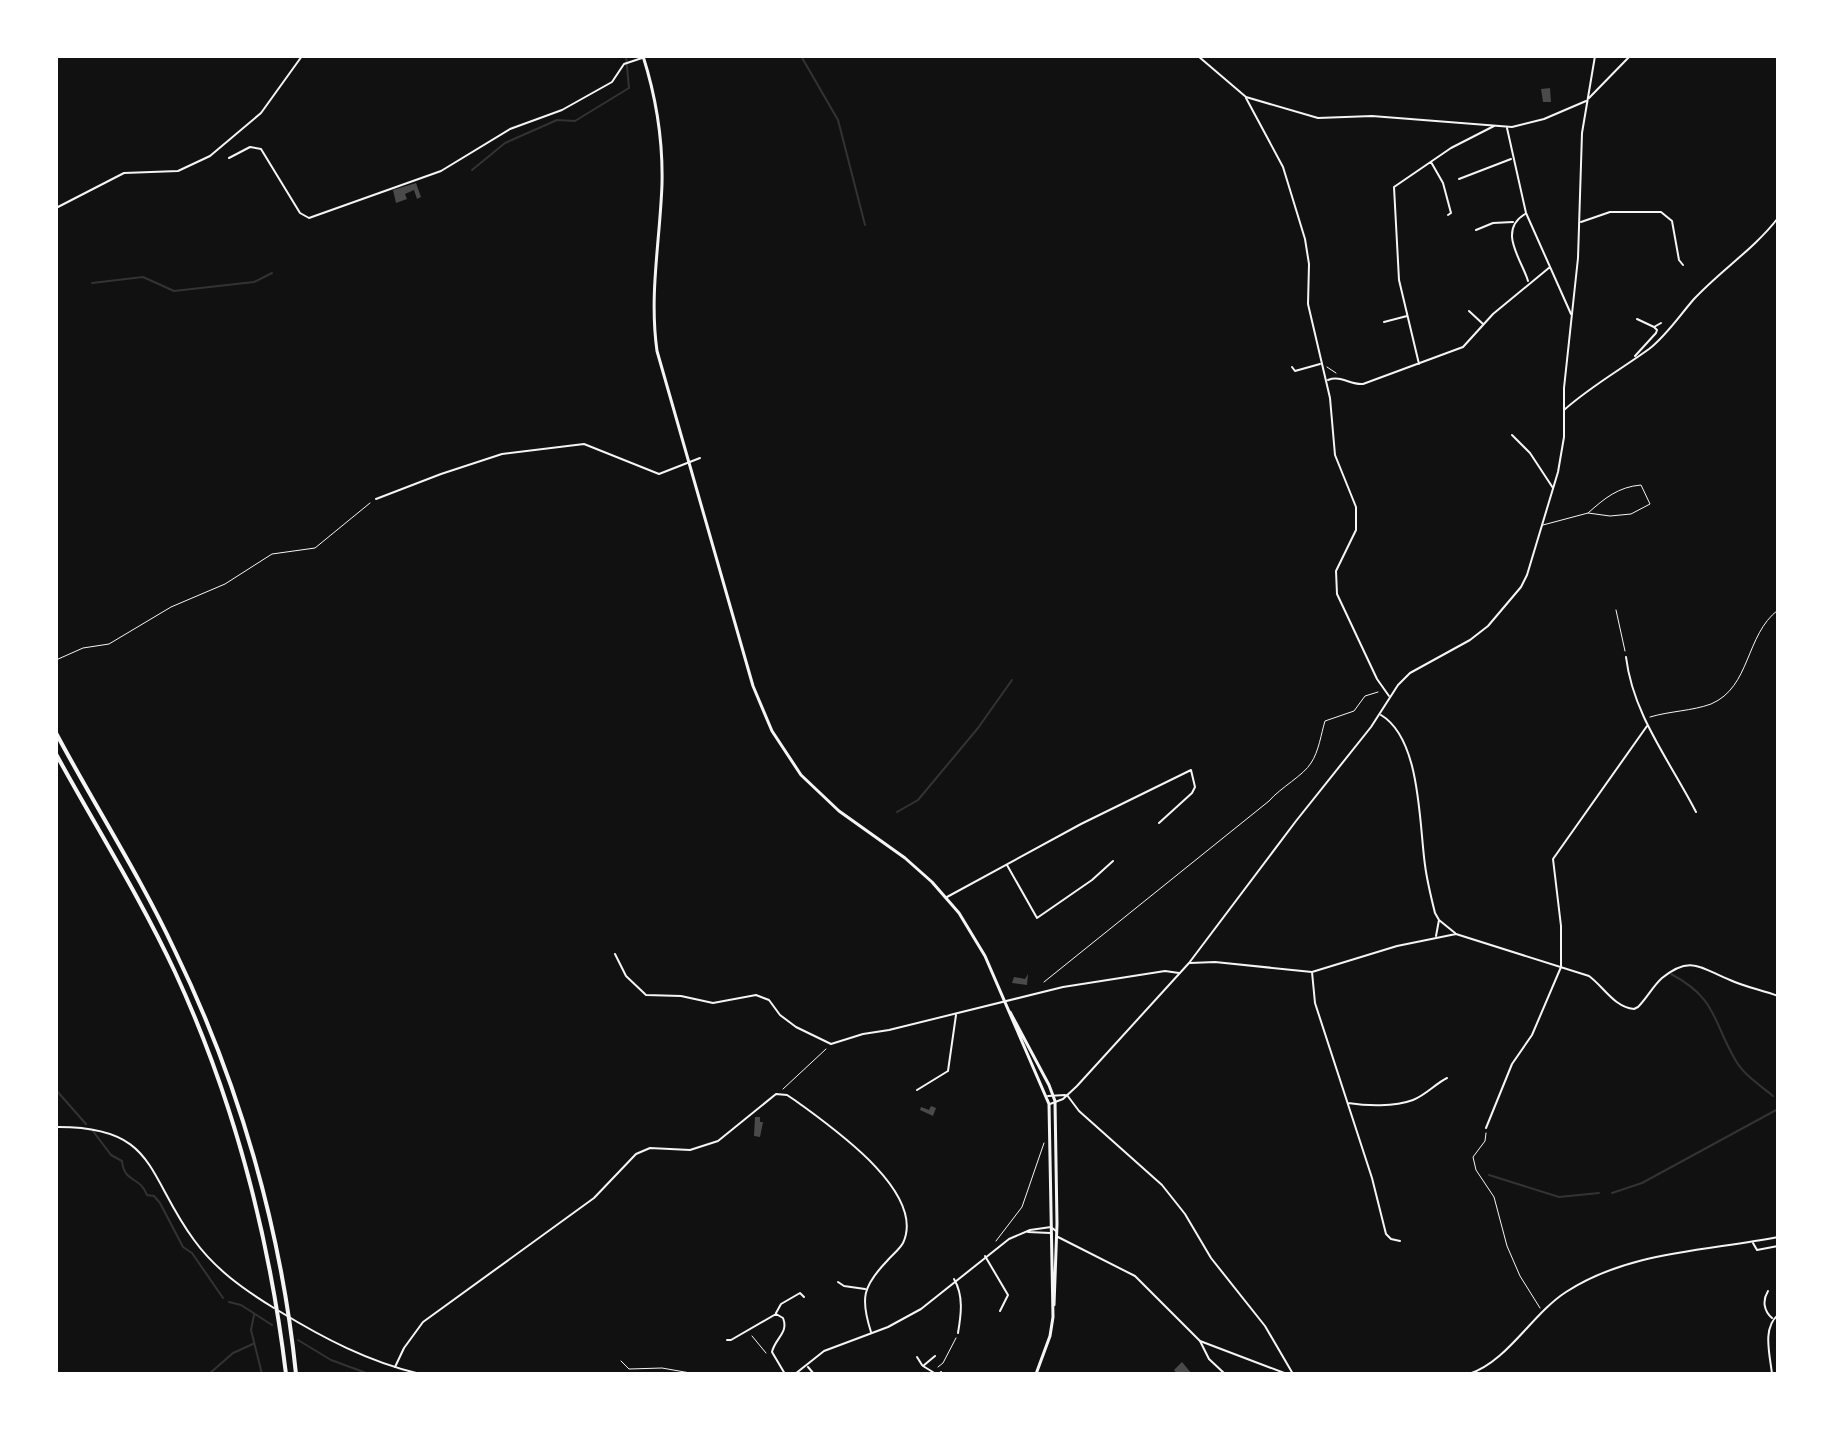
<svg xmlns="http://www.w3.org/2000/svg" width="1834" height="1430" viewBox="0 0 1834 1430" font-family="Helvetica,sans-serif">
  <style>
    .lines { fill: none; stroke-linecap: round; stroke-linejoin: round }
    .stream { stroke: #333; stroke-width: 2 }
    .building { fill: #4a4a4a }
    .path { stroke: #f5f5f5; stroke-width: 1 }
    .service { stroke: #f5f5f5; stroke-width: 1 }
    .minor { stroke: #f5f5f5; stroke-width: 2 }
    .tertiary { stroke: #f5f5f5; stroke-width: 2 }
    .secondary { stroke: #f5f5f5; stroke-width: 2 }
    .primary { stroke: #f5f5f5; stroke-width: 3 }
    .motorway { stroke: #f5f5f5; stroke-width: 4 }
  </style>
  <rect width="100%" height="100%" fill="#111"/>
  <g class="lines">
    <path class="stream" d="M 801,56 L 838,120 L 865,225
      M 472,170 L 505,143 L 557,120 L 575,121 L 629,88 L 626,56
      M 92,283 L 143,277 L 174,291 L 254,282 L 272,273
      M 897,812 L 918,800 L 978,728 L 1012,680
      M 1671,974 C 1718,999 1712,1021 1736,1061 C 1744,1075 1761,1086 1773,1096
      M 56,1090 L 86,1124
      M 93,1131 L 111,1155 L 122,1161 C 124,1183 140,1176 147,1195 L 154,1196 L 160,1203 L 183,1247 L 192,1253 L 223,1298
      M 1489,1175 L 1559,1197 L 1599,1193
      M 1612,1193 L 1642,1183 L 1778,1109
      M 229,1302 L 241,1305 L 272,1325
      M 254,1315 L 251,1330 L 262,1374
      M 298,1340 L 331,1360 L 369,1374
      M 209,1374 L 233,1353 L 253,1344"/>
  </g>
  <path class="building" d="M 1550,88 L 1551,102 L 1543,102 L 1541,89 Z
    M 416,183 L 421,197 L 417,199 L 414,190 L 405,194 L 407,199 L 396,203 L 393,190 Z
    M 1028,974 L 1027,985 L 1012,983 L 1014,977 L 1025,979 Z
    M 931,1106 L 936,1108 L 933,1116 L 920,1110 L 921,1107 L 929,1110 Z
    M 755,1117 L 760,1117 L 760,1122 L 763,1122 L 760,1137 L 754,1136 Z
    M 1182,1362 L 1192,1374 L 1177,1374 L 1174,1370 Z"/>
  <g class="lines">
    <path class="path" d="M 1327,367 L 1336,373
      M 1616,610 L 1625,651
      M 56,660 L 83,648 L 109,644 L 171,607 L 225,584 L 272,554 L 315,548 L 370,503
      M 1650,717 C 1670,711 1692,711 1711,704 C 1751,687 1745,635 1778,610
      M 1044,982 L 1269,801 C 1280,788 1304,775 1311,763 C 1319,751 1321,734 1325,721 L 1354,711 L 1365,696 L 1378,692
      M 783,1089 L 826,1049
      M 1486,1133 L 1485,1141 L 1473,1157 L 1476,1170 L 1494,1197 L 1507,1246 L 1520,1276 L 1540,1308
      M 996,1241 L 1022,1207 L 1044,1143
      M 752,1336 L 766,1353
      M 621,1361 L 629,1369 L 662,1368 L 696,1374
      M 938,1367 L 943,1363 L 956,1338"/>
    <path class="service" d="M 1543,525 L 1588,513 L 1610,516 L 1631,514 L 1650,504 L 1641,485 C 1618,487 1605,498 1588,513"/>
    <path class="minor" d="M 1246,98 L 1283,167 L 1305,239 L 1309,264 L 1308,304 L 1330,398 L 1335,455 L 1356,507 L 1356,530 L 1336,571 L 1337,594 L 1377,679 L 1389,696
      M 1589,98 L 1630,56
      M 1507,128 L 1526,213 L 1571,314
      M 229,158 L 250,147 L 261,149 L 300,213 L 309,218 L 441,171 L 510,129 L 562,110 L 612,82 L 624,64 L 642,58
      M 1431,162 L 1443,183 L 1451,213 L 1448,215
      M 1459,179 L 1511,159
      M 1525,214 C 1497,231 1522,260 1528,281
      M 1581,222 L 1610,212 L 1661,212 L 1672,221 L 1679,260 L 1683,265
      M 1476,230 L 1493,223 L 1513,222
      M 1469,311 L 1483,324
      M 1637,319 L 1654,327 L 1661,323
      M 1384,322 L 1407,316
      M 1635,356 L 1656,333 L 1657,330 L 1654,327
      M 1419,364 L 1399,280 L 1394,187 L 1451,148 L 1494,126
      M 1292,367 L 1295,371 L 1320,364
      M 1328,380 C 1341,375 1350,385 1363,384 L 1463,347 L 1493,314 L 1550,267
      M 1564,410 C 1591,386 1620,370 1649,349 C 1666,336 1680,315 1694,299 C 1721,270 1754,249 1778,218
      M 1512,435 L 1530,453 L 1553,488
      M 376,499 L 441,474 L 502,454 L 584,444 L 659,474 L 700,458
      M 1626,657 C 1633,715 1670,761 1696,812
      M 1381,715 C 1421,739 1419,823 1425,865 C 1427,881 1431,897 1435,913 L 1439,920
      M 1007,865 L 1037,918 L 1092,880 L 1113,861
      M 947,897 L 1081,824 L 1191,770 L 1195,787 L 1192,793 L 1159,823
      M 1436,936 L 1439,920 L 1455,933
      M 615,954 L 626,976 L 646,995 L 681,996 L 713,1003 L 756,995 L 769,1000 L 780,1015 L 796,1027 L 831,1044 L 863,1034 L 889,1030 L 1063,987 L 1165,971 L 1179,973
      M 1190,963 L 1215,962 L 1312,972 L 1397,946 L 1456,934 L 1589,976 C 1604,987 1614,1007 1634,1009 L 1638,1007 C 1647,998 1653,986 1662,978 C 1691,954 1702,969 1730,980 C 1745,987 1762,990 1778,996
      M 1312,972 L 1315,1003 L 1372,1178 L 1386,1234 L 1391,1239 L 1400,1241
      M 917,1090 L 948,1071 L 956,1015
      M 1067,1095 L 1079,1111 L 1162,1185 L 1185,1214 L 1211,1258 L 1265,1326 L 1293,1374
      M 1348,1103 C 1367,1106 1394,1107 1413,1100 C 1426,1095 1435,1084 1447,1078
      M 1486,1128 L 1512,1064 L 1532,1035 L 1561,967 L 1561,926 L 1553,859 L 1647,726
      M 1753,1243 L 1757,1250 L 1778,1246
      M 985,1256 L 1008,1295 L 1000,1311
      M 954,1279 C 964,1296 961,1315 958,1333
      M 838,1282 L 844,1286 L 865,1289
      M 1768,1291 C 1762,1301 1764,1311 1772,1318
      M 776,1313 L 781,1304 L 800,1293 L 804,1297
      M 727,1340 L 731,1340 L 776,1314 L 783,1318 C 789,1333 775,1338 772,1352 L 785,1374
      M 1200,1341 L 1209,1359 L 1225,1374
      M 935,1356 L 923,1366 L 936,1374
      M 917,1357 L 922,1365
      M 395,1367 L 404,1348 L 423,1322 L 594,1198 L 636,1154 L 650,1148 L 690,1150 L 718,1141 L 776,1094 L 787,1095 L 796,1101 C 830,1126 927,1192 903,1243 C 899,1250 892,1255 887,1261 C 863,1286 860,1298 871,1332
      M 940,1374 L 941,1372
      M 1772,1374 C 1770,1355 1762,1328 1778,1315"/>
    <path class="tertiary" d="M 1198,56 L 1246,97 L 1318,118 L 1372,116 L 1512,127 L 1544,119 L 1586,101
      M 56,208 L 124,173 L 178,171 L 210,156 L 261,113 L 302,56
      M 1058,1237 L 1135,1276 L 1200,1341 L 1287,1374
      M 1469,1374 C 1507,1362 1532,1314 1566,1292 C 1629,1251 1707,1251 1778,1237"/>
    <path class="secondary" d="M 1048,1096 L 1065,1095
      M 1050,1104 L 1063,1099 L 1077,1086 L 1189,963 L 1296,821 L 1371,727 L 1398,685 L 1410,673 L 1470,640 L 1488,626 L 1521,587 L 1527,575 L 1558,472 L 1564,437 L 1564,388 L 1578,258 L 1582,133 L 1595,56
      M 56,1127 C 157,1126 146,1175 194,1240 C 215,1269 243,1289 274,1308
      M 1028,1232 L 1050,1233
      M 279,1311 C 323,1338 369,1362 420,1374
      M 808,1367 L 814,1374
      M 795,1374 L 824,1351 L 888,1327 L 921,1309 L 1009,1239 L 1030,1230 L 1051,1227 L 1056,1231"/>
    <path class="primary" d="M 643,56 C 656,97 663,141 662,184 C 660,241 649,294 657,351 L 753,686 L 772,731 L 801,775 L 839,811 L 905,858 L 932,882 L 959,913 L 985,956 L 1049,1104 L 1053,1317
      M 1010,1012 L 1049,1085 L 1055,1101 L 1057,1224 L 1054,1305
      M 1036,1374 L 1050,1336 L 1053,1317"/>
    <path class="motorway" d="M 56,733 C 95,806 140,876 175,951 C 239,1083 281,1228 296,1374
      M 56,754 C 96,827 140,897 175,972 C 234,1100 269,1235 286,1374"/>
  </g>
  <rect width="1834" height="1430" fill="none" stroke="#ffffff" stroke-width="116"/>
</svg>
